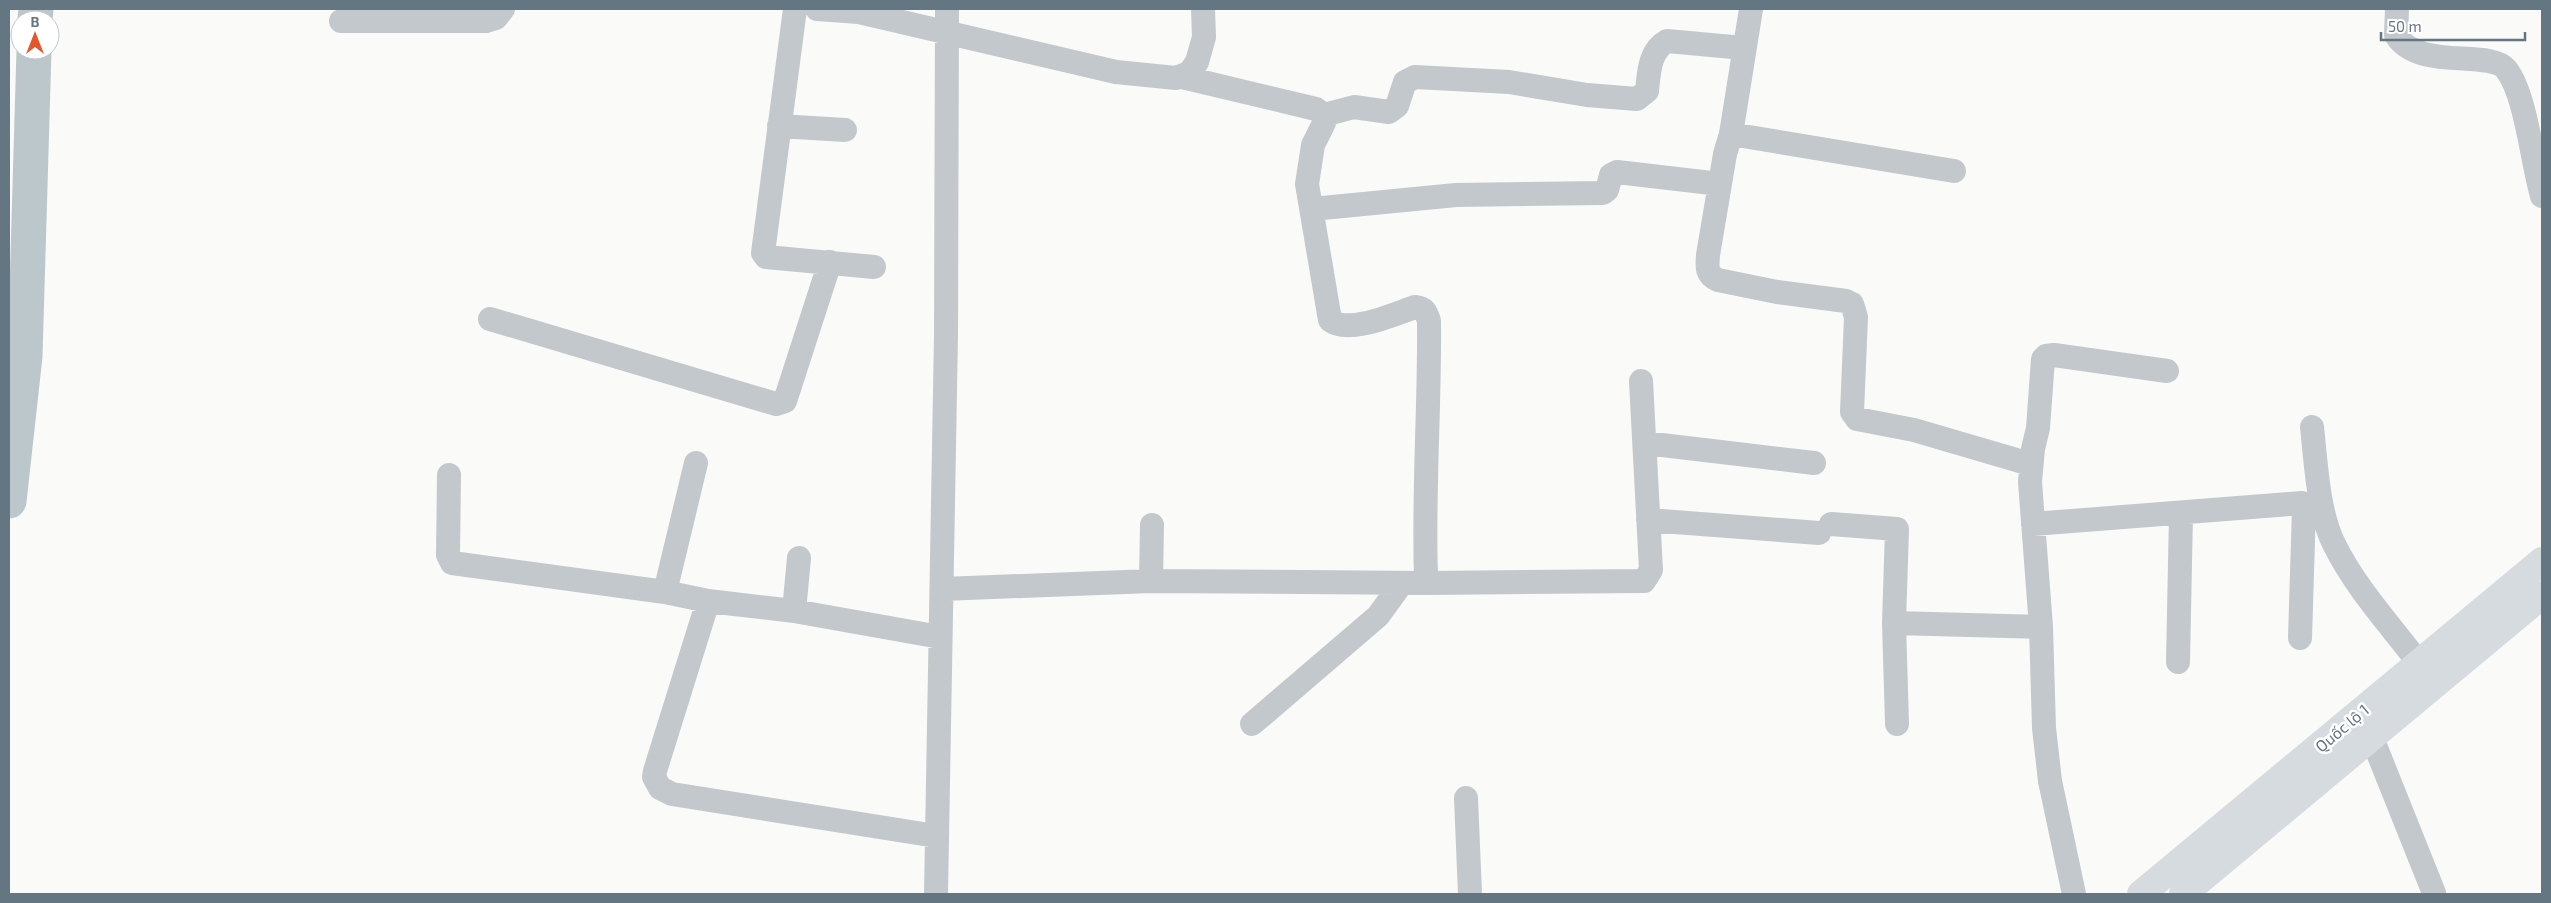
<svg xmlns="http://www.w3.org/2000/svg" width="2551" height="903" viewBox="0 0 2551 903" font-family="'Exo 2',sans-serif">
  <style>
    .lines { fill: none; stroke-linecap: round; stroke-linejoin: round }
    .river { stroke: #bbc7cb; stroke-width: 35 }
    .minor { stroke: #c3c8cc; stroke-width: 24 }
    .highway { stroke: #d6dbdf; stroke-width: 28 }
    .labels { text-anchor: middle; stroke-width: 5; stroke-linejoin: round; paint-order: stroke }
    .street-label { font-size: 16px; fill: #657683; stroke: #fff }
  </style>
  <rect width="100%" height="100%" fill="#fafaf8"/>
  <g class="lines">
    <path class="river" d="M 35,20 L 36,9
      M 9,501 L 25,356 L 34,50"/>
    <path class="minor" d="M 795,9 L 763,253 L 766,257 L 874,267
      M 817,9 L 859,12 L 1116,72 L 1176,78 L 1189,73 L 1197,62 L 1204,37 L 1203,9
      M 2397,9 L 2396,35 C 2418,71 2489,49 2506,69 C 2526,94 2532,162 2542,196
      M 341,21 L 486,21 L 496,18 L 503,9
      M 1182,77 L 1316,109 L 1324,115 L 1324,123 L 1313,145 L 1307,184 L 1330,320 C 1348,335 1394,314 1415,307 C 1425,308 1426,312 1429,321 C 1430,406 1423,491 1426,576 L 1428,583
      M 1324,115 L 1354,107 L 1389,112 L 1397,106 L 1405,82 L 1415,77 L 1509,82 L 1587,95 L 1637,99 L 1647,91 C 1649,73 1649,51 1667,41 L 1744,48
      M 779,126 L 845,130
      M 1731,134 L 1751,9
      M 1954,171 L 1731,134 L 1725,154 L 1708,255 C 1707,267 1706,275 1718,280 L 1777,292 L 1846,301 L 1852,304 L 1856,317 L 1852,412 L 1857,419 L 1914,430 L 2030,464
      M 1312,209 L 1456,195 L 1603,193 L 1607,190 L 1611,175 L 1617,172 L 1720,184
      M 490,319 L 776,404 L 785,401 L 830,262
      M 2312,427 C 2316,463 2318,512 2334,544 C 2355,587 2390,625 2419,663
      M 1645,443 L 1814,463
      M 449,475 L 448,555 L 452,563 L 665,592 L 708,601 L 794,611 L 940,637
      M 1648,520 L 1819,533
      M 1831,524 L 1897,529 L 1894,623
      M 2033,524 L 2302,503 L 2304,508 L 2300,638
      M 1151,581 L 1152,525
      M 942,589 L 1151,581 L 1428,583 L 1644,581 L 1651,570 L 1641,381
      M 665,592 L 696,463
      M 708,601 L 655,771 L 654,777 L 660,788 L 672,794 L 936,836
      M 794,611 L 799,558
      M 2178,662 L 2181,514
      M 1252,724 L 1378,616 L 1402,583
      M 1897,724 L 1894,623 L 2041,627
      M 2372,738 L 2434,893
      M 1466,798 L 1470,894
      M 936,894 L 946,335 L 947,9
      M 2074,894 L 2050,781 L 2044,728 L 2041,627 L 2030,482 L 2033,449 L 2038,428 L 2043,359 L 2046,356 L 2054,355 L 2167,371"/>
    <path class="highway" d="M 2141,894 L 2542,561
      M 2183,894 L 2542,595"/>
  </g>
  <g class="labels">
    <g class="street-label">
      <text transform="translate(2342 728) rotate(-40)" y="6">Quốc lộ 1</text>
    </g>
  </g>
  <rect width="2551" height="903" fill="none" stroke="#657683" stroke-width="20"/>
  <g transform="translate(35 35)"><circle r="24" fill="#ffffff" stroke="#c1c8cd"/>
  <path d="M0-4L9 19L0 12L-9 19Z" fill="#e4572e"/>
  <text y="-8" font-size="14" font-weight="bold" text-anchor="middle" fill="#657683">B</text>
  </g>
  <path d="M2381 32v8h144v-8" fill="none" stroke="#657683" stroke-width="2.5"/>
  <text x="2388" y="32" font-size="15" fill="#657683" stroke="#ffffff" stroke-width="4" paint-order="stroke">50 m</text>
</svg>
